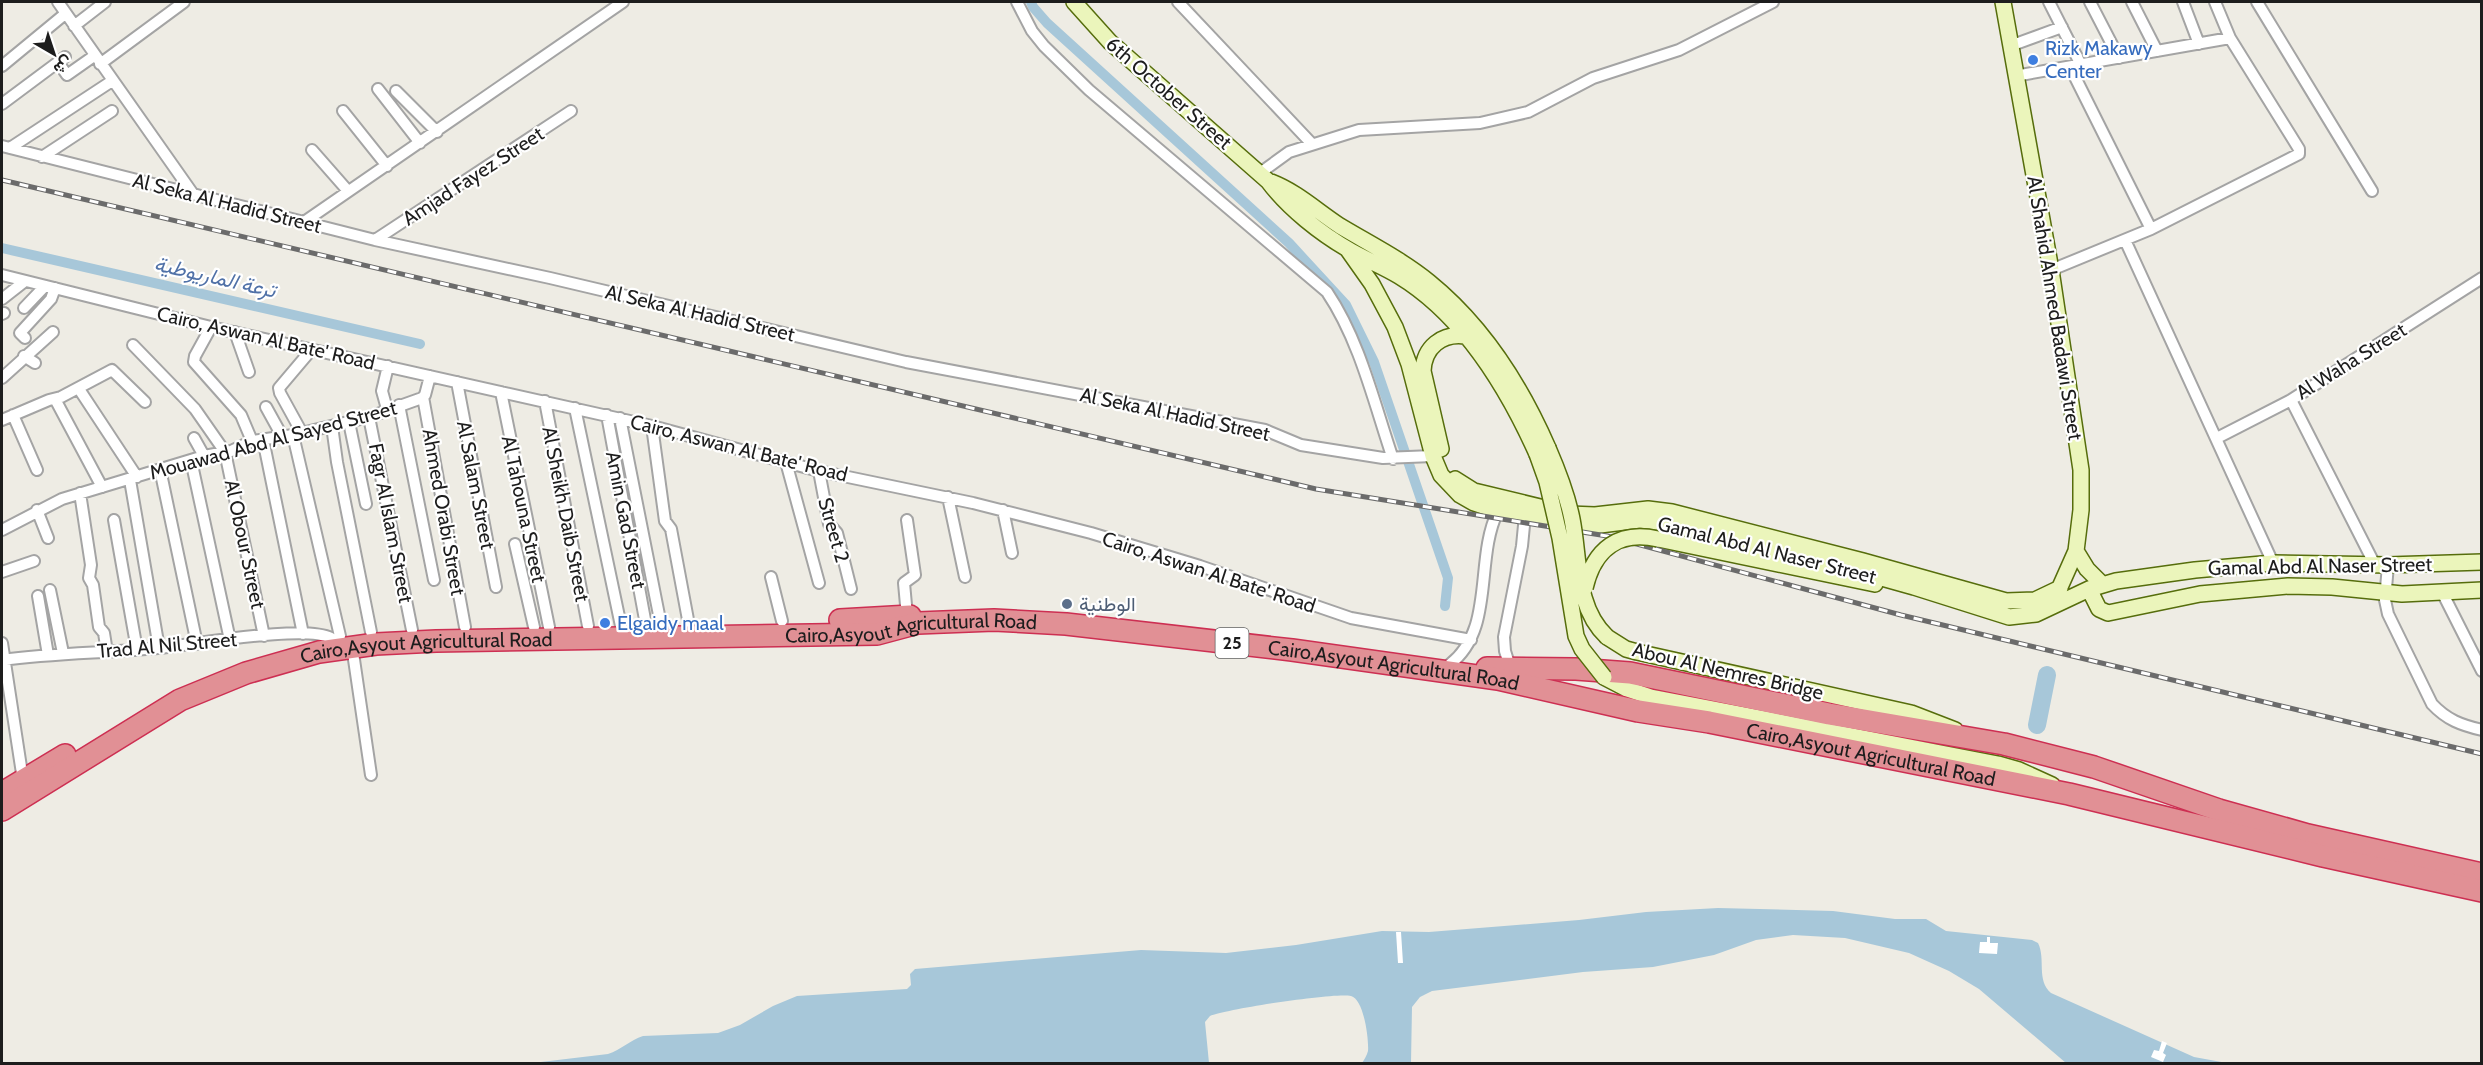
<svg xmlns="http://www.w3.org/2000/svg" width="2483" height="1065" viewBox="0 0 2483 1065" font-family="Cabin,Vazirmatn,sans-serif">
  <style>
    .water { fill: #a7c7d9 }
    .pier { fill: #fff }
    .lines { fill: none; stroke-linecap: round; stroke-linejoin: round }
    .canal { stroke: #a7c7d9; stroke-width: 10 }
    .river { stroke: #a7c7d9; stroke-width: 18 }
    .street-casing { stroke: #a4a4a4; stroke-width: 14 }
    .secondary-casing { stroke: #566d0c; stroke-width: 18 }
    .highway-casing { stroke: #cd2f52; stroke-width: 24 }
    .street { stroke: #fff; stroke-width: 10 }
    .secondary { stroke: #ebf5bb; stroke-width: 15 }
    .highway { stroke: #e19095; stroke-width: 21 }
    .rail-casing { stroke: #6b6b6b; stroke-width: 5 }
    .rail { stroke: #fff; stroke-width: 3; stroke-dasharray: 9; stroke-linecap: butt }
    .secondary-bridge-casing { stroke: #566d0c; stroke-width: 18; stroke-linecap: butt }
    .secondary-bridge { stroke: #ebf5bb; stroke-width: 15 }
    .shop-dot { fill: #3f7fe0; stroke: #fff; stroke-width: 2 }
    .service-dot { fill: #5c6f8a; stroke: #fff; stroke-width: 2 }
    .labels { text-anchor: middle; stroke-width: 4.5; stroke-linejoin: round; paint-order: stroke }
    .shield { fill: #fff; stroke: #616161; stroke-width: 1.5 }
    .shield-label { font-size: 18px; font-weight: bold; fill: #1d1d1d }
    .shop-label { font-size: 20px; fill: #366cbe; stroke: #fff; text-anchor: start }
    .street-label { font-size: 20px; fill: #1d1d1d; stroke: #fff }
    .service-label { font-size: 20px; fill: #4e5e75; stroke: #fff; text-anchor: start }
    .water-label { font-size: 21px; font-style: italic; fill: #5071a7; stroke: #fff }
  </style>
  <rect width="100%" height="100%" fill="#eeece4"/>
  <path class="water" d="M 1718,908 L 1833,911 L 1895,919 L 1926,919 L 1946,931 L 2032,940 L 2038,943 C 2046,959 2036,980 2051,993 L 2194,1057 L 2227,1063 L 2066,1063 L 1979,989 L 1949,971 L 1909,953 L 1845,938 L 1793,935 L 1756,940 L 1714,955 L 1653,967 L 1583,972 L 1432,991 L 1420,997 L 1412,1007 L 1411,1063 L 1362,1063 C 1364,1060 1367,1055 1368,1051 C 1369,1040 1364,999 1351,996 C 1336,992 1227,1009 1210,1016 L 1205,1022 L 1209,1063 L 524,1064 L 608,1054 C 621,1050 630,1040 643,1036 L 718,1033 L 740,1025 L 773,1006 L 797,996 L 907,989 L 911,985 L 910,974 L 915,969 L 1141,950 L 1226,953 L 1296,945 L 1382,931 L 1429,932 L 1579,920 L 1646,912 Z"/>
  <path class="pier" d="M 1396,932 L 1401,932 L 1403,963 L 1398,963 Z
    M 1987,937 L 1990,937 L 1990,943 L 1998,943 L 1997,954 L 1979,953 L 1980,942 L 1987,942 Z
    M 2162,1041 L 2167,1043 L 2163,1053 L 2166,1055 L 2163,1062 L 2151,1057 L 2154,1050 L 2159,1051 Z"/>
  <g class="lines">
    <path class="canal" d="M 1031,2 L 1033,7 L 1047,23 L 1289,243 L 1346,305 L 1374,362 L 1448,578 L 1445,606
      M 2,248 L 420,344"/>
    <path class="river" d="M 2037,725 L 2047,675"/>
    <g class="street-casing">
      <path id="street" d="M 58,2 L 193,194
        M 1017,2 L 1032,31 L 1044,46 L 1089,90 L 1327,292 C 1360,341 1374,403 1393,459
        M 1178,2 L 1312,144
        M 2049,2 L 2081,65
        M 2090,2 L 2119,58
        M 2132,2 L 2157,51
        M 2183,2 L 2199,44
        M 2257,2 L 2372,191
        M 74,26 L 105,2
        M 2010,46 L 2062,27
        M 58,62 L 67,75 L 94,56
        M 100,64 L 184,2
        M 2,66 L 65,14
        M 2070,67 L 2151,229
        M 2015,76 L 2230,38
        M 378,89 L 420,143
        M 396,91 L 437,132
        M 2,104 L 65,57
        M 343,111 L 387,166
        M 2,146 L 375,240 L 550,278 L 906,362 L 1265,430 L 1301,445 L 1383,458 L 1433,456
        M 10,148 L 112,81
        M 312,150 L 348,191
        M 42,157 L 112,111
        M 1260,173 L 1289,152 L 1359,130 L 1480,123 L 1528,112 L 1593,78 L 1679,50 L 1773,2
        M 304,222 L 623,2
        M 375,240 L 571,111
        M 2125,240 L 2273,563
        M 2051,270 L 2151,229 L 2299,154 L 2299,149 L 2230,38 L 2215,2
        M 2,275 L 211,327 L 652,426 L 819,471 L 973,503 L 1091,533 L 1200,566 L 1351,618 L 1471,640
        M 2,299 L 25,281
        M 24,308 L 45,286
        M 2,314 L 4,313
        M 211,327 L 195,356 L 194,362 L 241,415 L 252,441
        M 235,332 L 249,372
        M 25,338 L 20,333 L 51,299 L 55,288
        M 133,345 L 195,409 L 225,452 L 264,636
        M 24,356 L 35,363
        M 2,378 L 53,332
        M 457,382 L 496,587
        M 79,389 L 137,477
        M 501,392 L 549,627
        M 423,397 L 465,627
        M 55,399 L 102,487
        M 2291,400 L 2375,565
        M 545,401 L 588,626
        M 399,405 L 434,580
        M 266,407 L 282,436
        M 575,408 L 621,626
        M 387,409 L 382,391 L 388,366
        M 13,415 L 37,470
        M 607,415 L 646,625
        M 369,417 L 412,630
        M 620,418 L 661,625
        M 2,420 L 49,400 L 61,397 L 112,370 L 145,402
        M 349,422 L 366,504
        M 332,426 L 337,462 L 371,632
        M 652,426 L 665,521 L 671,529 L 689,625
        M 302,433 L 280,393 L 279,388 L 312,349
        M 293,435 L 340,636
        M 194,438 L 204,456
        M 2217,438 L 2291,400 L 2482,278
        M 263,439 L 303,634
        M 191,460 L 230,640
        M 786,462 L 819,583
        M 160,469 L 197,644
        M 819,471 L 829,524 L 837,533 L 851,589
        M 130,480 L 159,648
        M 80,493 L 91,565 L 89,578 L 93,585 L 99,627 L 104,633 L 107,652
        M 948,497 L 965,577
        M 37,510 L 48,538
        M 1003,510 L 1012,553
        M 114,520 L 137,650
        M 907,520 L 915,575 L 904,583 L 907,616
        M 2,530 L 62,499 L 204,456 L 231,451 L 252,441 L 293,435 L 369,417 L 422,398 L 425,395 L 430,376
        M 515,544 L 534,627
        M 2388,565 L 2385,600 L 2388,614 L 2432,704 C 2447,720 2461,725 2482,730
        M 2,572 L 34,561
        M 771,577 L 782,621
        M 50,590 L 63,653
        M 2442,592 L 2482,671
        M 38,596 L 48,655
        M 2,643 L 23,780
        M 352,646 L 371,775
        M 2,660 C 54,653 106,653 158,648 C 194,645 304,624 331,638
        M 1449,665 C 1496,630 1474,559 1498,511
        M 1510,667 L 1505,651 L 1504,637 L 1522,546 L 1525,515"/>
    </g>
    <g class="secondary-casing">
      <path id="secondary" d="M 1074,2 L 1110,42 L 1268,181 C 1288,208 1321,234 1351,251 C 1367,260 1384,267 1399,276 C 1463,315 1507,387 1537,454
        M 2003,2 L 2051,270 L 2081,470 L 2081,510 L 2076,551 L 2056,596
        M 1271,182 C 1297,192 1317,211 1340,226 C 1370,244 1402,260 1429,282 C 1482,325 1521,386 1548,448
        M 1348,250 L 1372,284 L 1395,327 L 1409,364 L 1433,456 L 1441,475 L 1460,495 L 1474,503 L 1498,511 L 1592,526 L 1640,520 L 1664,523 L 1832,564 L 1914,587 L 2009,617 L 2036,614 L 2089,589 L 2116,581 L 2195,570 L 2273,563 L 2388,565 L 2482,562
        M 1441,449 L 1423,371 C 1424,347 1442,333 1465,336
        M 1455,479 L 1474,491 L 1569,514 L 1595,515 L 1648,509 L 1672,512 L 1863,561 L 2006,601 L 2035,600 L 2060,588
        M 1658,539 L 1875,584
        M 2076,551 L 2087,569 L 2103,585
        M 2089,589 L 2099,609 L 2108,613 L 2200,594 L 2288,586 L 2332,587 L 2402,594 L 2482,590
        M 1607,637 L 1626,649 L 1637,652 L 1911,713 L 1955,730
        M 1604,677 L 1627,689 L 1651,697 L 1998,764 L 2019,770 L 2052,785"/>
    </g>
    <g class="highway-casing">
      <g id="highway">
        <path d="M 840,620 L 910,616"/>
        <path d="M 1487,668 L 1576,669 L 1630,673 L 1829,714 L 2004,744 L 2094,767 L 2219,810 L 2308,835 L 2482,874"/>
        <path d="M 2,793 L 65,755"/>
        <path id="s1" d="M 2,810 L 180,700 L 246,673 L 319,652 L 376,644 L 436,641 L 877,634 L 918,623 L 994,620 L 1066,624 L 1292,650 L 1498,679 L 1638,711 L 1709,722 L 2069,794 L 2323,856 L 2482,891"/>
      </g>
    </g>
    <use href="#street" class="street"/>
    <use href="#secondary" class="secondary"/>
    <use href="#highway" class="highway"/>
    <g class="rail-casing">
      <path id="rail" d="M 2,180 L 1316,489 L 1607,536 L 1901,615 L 2482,754"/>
    </g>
    <use href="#rail" class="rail"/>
    <g class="secondary-bridge-casing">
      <path id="secondary-bridge" d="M 1548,448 C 1558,471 1567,494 1572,519 C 1580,559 1575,607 1607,637
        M 1537,454 L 1547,482 L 1560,538 L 1576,636 L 1582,649 L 1604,677
        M 1585,588 C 1594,549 1619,530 1658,539"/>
    </g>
    <use href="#secondary-bridge" class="secondary-bridge"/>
  </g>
  <g class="shop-dot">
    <circle cx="2033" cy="60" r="6"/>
    <circle cx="605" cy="623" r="6"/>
  </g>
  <circle class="service-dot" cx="1067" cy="604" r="6"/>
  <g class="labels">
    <rect class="shield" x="1215.5" y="628" width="33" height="30" rx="4.5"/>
    <g class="shield-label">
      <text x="1232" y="649">25</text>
    </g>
    <g class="shop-label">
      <text x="2045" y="55">Rizk Makawy<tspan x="2045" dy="23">Center</tspan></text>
      <text x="617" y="630">Elgaidy maal</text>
    </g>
    <g class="street-label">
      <text transform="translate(1169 93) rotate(41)" y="7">6th October Street</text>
      <text transform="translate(473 176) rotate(-33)" y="7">Amjad Fayez Street</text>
      <text transform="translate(227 203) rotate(14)" y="7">Al Seka Al Hadid Street</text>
      <text transform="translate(2055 308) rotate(81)" y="7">Al Shahid Ahmed Badawi Street</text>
      <text transform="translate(700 313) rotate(13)" y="7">Al Seka Al Hadid Street</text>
      <text transform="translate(266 338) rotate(13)" y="7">Cairo, Aswan Al Bate' Road</text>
      <text transform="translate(2351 361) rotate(-32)" y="7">Al Waha Street</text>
      <text transform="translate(1175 414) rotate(12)" y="7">Al Seka Al Hadid Street</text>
      <text transform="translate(273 440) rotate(-15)" y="7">Mouawad Abd Al Sayed Street</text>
      <text transform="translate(739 448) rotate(14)" y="7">Cairo, Aswan Al Bate' Road</text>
      <text transform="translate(476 485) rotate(79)" y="7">Al Salam Street</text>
      <text transform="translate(524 509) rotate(78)" y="7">Al Tahouna Street</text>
      <text transform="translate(444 512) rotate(80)" y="7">Ahmed Orabi Street</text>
      <text transform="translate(566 514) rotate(79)" y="7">Al Sheikh Daib Street</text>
      <text transform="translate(626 520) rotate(79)" y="7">Amin Gad Street</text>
      <text transform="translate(391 523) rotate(79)" y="7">Fagr Al Islam Street</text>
      <text transform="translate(834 530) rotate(74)" y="7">Street 2</text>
      <text transform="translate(245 544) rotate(78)" y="7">Al Obour Street</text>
      <text transform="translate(1767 550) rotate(14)" y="7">Gamal Abd Al Naser Street</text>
      <text transform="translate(2320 566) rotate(-1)" y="7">Gamal Abd Al Naser Street</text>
      <text transform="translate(1209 572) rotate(18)" y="7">Cairo, Aswan Al Bate' Road</text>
      <text dy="7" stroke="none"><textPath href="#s1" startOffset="950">Cairo,Asyout Agricultural Road</textPath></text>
      <text transform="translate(167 645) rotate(-5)" y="7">Trad Al Nil Street</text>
      <text dy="7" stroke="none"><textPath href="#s1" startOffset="464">Cairo,Asyout Agricultural Road</textPath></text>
      <text dy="7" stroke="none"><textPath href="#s1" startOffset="1436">Cairo,Asyout Agricultural Road</textPath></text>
      <text transform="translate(1728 671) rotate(13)" y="7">Abou Al Nemres Bridge</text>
      <text dy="7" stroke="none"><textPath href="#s1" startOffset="1922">Cairo,Asyout Agricultural Road</textPath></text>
    </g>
    <g class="service-label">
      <text x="1079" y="611">الوطنية</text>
    </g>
    <g class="water-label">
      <text transform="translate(215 277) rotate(13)" y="7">ترعة الماريوطية</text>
    </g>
  </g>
  <rect width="2483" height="1065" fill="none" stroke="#1d1d1d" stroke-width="6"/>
  <g transform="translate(54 54) rotate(141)" stroke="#ffffff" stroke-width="4.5" paint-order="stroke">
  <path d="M0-4.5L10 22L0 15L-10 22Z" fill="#1d1d1d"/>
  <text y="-9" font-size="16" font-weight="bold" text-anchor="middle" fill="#1d1d1d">ش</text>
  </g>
</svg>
